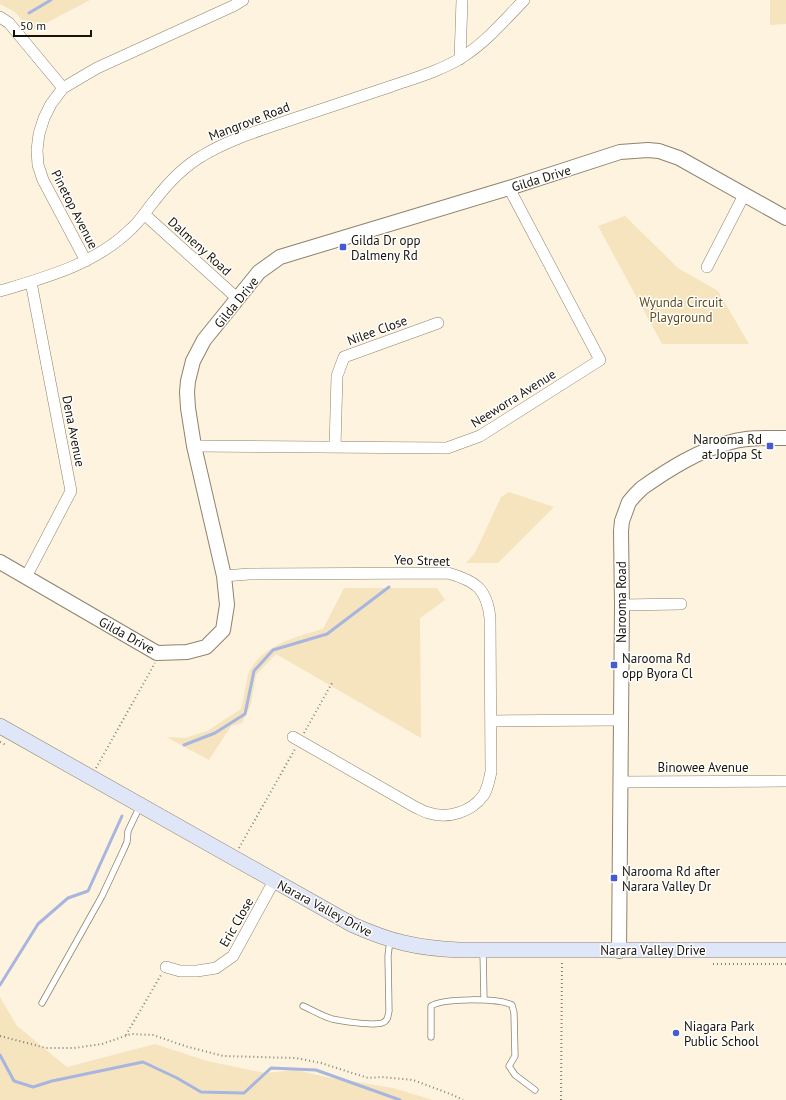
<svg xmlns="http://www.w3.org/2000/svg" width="786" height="1100" viewBox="0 0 786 1100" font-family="'PT Sans',sans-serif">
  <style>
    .green { fill: #f6e4bf }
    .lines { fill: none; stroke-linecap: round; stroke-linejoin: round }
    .stream { stroke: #a7b5df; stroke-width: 3 }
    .service-casing { stroke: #8e836c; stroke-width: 7 }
    .minor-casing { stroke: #8e836c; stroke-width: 12 }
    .tertiary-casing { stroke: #8e836c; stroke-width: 16 }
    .secondary-casing { stroke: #8e836c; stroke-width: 16 }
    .path { stroke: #878071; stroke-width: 2; stroke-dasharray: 1 3; stroke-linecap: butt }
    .service { stroke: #fff; stroke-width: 5.5 }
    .minor { stroke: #fff; stroke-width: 11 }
    .tertiary { stroke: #fff; stroke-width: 14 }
    .secondary { stroke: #dfe6f8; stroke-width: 15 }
    .poi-dot { fill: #445cd0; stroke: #fff; stroke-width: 1.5 }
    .labels { text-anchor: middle; stroke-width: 3; stroke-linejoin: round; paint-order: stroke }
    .street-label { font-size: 13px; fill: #19140b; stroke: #fff }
    .poi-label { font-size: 13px; fill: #19140b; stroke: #fff; text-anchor: start }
    .park-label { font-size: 13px; fill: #624c19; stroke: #fff }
  </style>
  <rect width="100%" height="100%" fill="#fdf3de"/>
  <path class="green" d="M 0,0 L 90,0 L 31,31 L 15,12 L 0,4 Z
    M 770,0 L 786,0 L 786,24 L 770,25 Z
    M 625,216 L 678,268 L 718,291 L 749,344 L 662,344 L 598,226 Z
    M 509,492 L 554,507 L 498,563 L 466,563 L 475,553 L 501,497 Z
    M 344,588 L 437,588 L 445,600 L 420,618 L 421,738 L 276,654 L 256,675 L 251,704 L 242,723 L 231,726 L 209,760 L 168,738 L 169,737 L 185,738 L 207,731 L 241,709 C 244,699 246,678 250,670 C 265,644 296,637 323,629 Z
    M 0,997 L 17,1026 L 67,1067 L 155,1044 L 207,1061 L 265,1073 L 296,1070 L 326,1077 L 393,1088 L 433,1100 L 0,1100 Z"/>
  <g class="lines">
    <path class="stream" d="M 29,13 L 51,0
      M 184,745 L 215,733 L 245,714 L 254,671 L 273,650 L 327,634 L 389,587
      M 0,985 L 38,924 L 68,898 L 88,891 L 122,816
      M 0,1055 L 14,1081 L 33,1087 L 52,1081 L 143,1062 L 177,1078 L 201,1092 L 244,1093 L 271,1068 L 316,1070 L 400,1100"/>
    <g class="service-casing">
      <path id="service" d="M 483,950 L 484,1000
        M 42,1003 L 102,896 L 124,849 L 127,842 L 128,831 L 140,806
        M 303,1006 C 312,1010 322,1016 332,1019 C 341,1021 373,1026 382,1023 C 388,1021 388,1016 389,1011 L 388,956 L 390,940
        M 431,1037 L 431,1006 C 444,998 498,998 512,1005 L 514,1013 L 515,1056 L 509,1066 L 515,1075 L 535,1090"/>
    </g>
    <g class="minor-casing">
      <path id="minor" d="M 0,17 L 9,23 L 63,88
        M 460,59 L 462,0
        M 144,214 L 238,299
        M 86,261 L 43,180 L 38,165 L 37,150 L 39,134 L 44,118 L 51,104 L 63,88 L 97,68 L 233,6 L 243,0
        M 707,267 L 744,195
        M 0,291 C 47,277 96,264 132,228 C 141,220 147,209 155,200 C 168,183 183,167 202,156 C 228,140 258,131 287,121 C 322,109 357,98 392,86 C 415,78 440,71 461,58 C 485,43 504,21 524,0
        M 194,446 L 447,448 L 480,436 L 600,360 L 509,188
        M 335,447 L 337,376 L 344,357 L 438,323
        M 224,576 L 249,574 L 448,573 C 476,581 487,589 490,618 L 491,772 C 489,780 488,789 483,796 C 471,812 448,819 429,813 C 424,812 420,809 415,807 L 293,737
        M 26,577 L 71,491 L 31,282
        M 622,605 L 681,604
        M 491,721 L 621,720
        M 620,782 L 786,781
        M 166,967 L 180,971 L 197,971 L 216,968 L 233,956 L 274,881"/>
    </g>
    <g class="tertiary-casing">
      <path id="tertiary" d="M 0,562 L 157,653 L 187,652 L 206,647 L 223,630 L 227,605 L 224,576 L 194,446 L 188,408 L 187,392 L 188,381 L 193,361 L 204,340 L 259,272 L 280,257 L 509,188 L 620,152 L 648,150 L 659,151 L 679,158 L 786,218
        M 619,951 L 622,605 L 621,531 L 622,521 L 629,502 L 635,495 L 642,488 C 669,469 699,450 731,442 C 749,437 768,438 786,438"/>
    </g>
    <g class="secondary-casing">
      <path id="secondary" d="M 0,726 L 353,925 C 391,942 417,948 459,950 L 786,950"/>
    </g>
    <path class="path" d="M 304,733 L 332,683
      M 0,742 L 6,745
      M 96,768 L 155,663
      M 239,848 L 295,749
      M 713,964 L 786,964
      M 126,1035 L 161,975
      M 0,1036 L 46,1048 L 74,1048 L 102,1044 L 131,1034 L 153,1035 L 185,1046 L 223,1056 L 296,1058 L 321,1063 L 368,1078 L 382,1077 L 413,1080 L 453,1095 L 463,1100
      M 561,1100 L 562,961"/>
    <use href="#service" class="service"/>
    <use href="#minor" class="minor"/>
    <use href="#tertiary" class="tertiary"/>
    <use href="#secondary" class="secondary"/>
  </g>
  <g class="poi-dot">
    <rect x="339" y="243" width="8" height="8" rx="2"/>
    <rect x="766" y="442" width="8" height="8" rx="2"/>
    <rect x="610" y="661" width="8" height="8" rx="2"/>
    <rect x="610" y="874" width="8" height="8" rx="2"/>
    <circle cx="676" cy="1033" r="4"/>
  </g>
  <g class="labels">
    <g class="street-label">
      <text transform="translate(249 121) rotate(-21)" y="5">Mangrove Road</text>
      <text transform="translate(541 178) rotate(-17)" y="5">Gilda Drive</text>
      <text transform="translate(75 209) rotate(63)" y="5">Pinetop Avenue</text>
      <text transform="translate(200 246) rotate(42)" y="5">Dalmeny Road</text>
      <text transform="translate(236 302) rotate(-51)" y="5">Gilda Drive</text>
      <text transform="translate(377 330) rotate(-20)" y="5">Nilee Close</text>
      <text transform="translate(513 398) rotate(-32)" y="5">Neeworra Avenue</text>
      <text transform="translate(74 431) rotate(79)" y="5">Dena Avenue</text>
      <text transform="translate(422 560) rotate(2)" y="5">Yeo Street</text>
      <text transform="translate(621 602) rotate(-90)" y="5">Narooma Road</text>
      <text transform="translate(127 635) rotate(29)" y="5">Gilda Drive</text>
      <text x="703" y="772">Binowee Avenue</text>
      <text transform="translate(325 908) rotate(28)" y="5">Narara Valley Drive</text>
      <text transform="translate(236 922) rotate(-60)" y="5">Eric Close</text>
      <text x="653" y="955">Narara Valley Drive</text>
    </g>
    <g class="poi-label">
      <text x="351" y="245">Gilda Dr opp<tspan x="351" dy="15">Dalmeny Rd</tspan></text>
      <text x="762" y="444" text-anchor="end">Narooma Rd<tspan x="762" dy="15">at Joppa St</tspan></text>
      <text x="622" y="663">Narooma Rd<tspan x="622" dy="15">opp Byora Cl</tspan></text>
      <text x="622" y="876">Narooma Rd after<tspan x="622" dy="15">Narara Valley Dr</tspan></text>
      <text x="684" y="1031">Niagara Park<tspan x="684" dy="15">Public School</tspan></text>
    </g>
    <g class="park-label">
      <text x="681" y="307">Wyunda Circuit<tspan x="681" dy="15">Playground</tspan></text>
    </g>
  </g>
  <path d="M14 30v6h77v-6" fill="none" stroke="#19140b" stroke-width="2"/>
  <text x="20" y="30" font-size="12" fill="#19140b" stroke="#ffffff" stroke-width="3" paint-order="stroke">50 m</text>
</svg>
